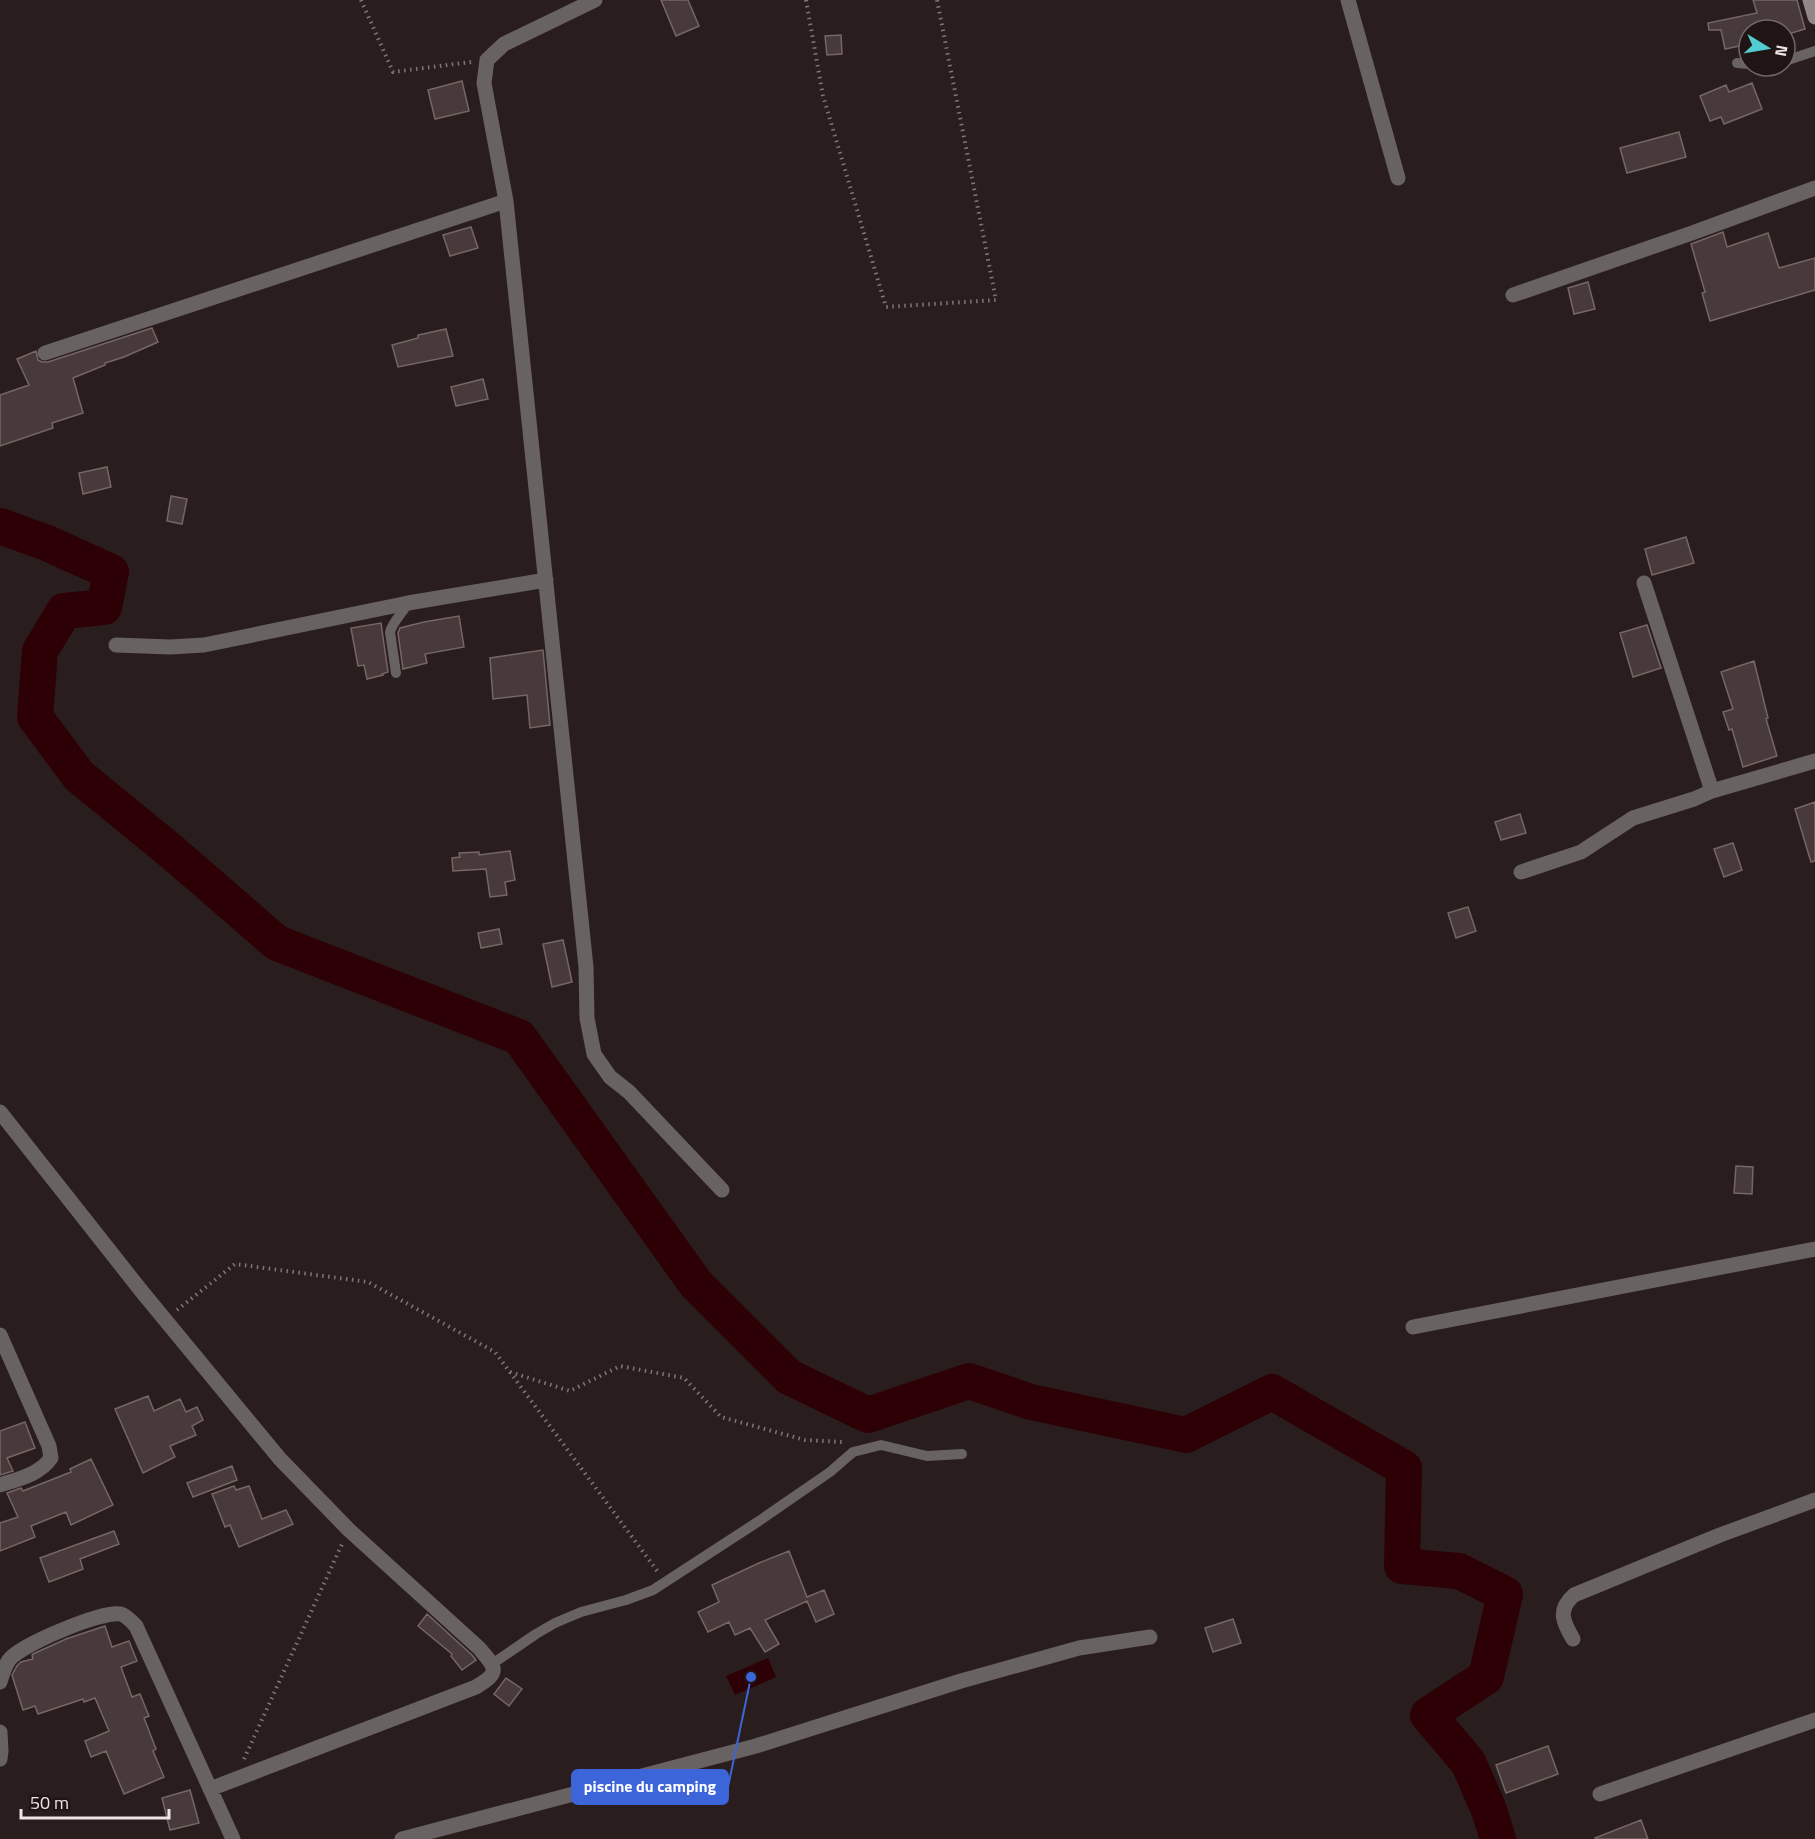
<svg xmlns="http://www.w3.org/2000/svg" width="1815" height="1839" viewBox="0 0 1815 1839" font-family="'Titillium Web',sans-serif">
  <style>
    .water { fill: #2d0005 }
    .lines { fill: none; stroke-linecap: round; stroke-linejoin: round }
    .river { stroke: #2d0005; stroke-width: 36 }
    .building { fill: #483a3a; stroke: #766666; stroke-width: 1.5 }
    .path { stroke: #817676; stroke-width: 4; stroke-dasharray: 1.5 4.5; stroke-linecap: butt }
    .lane { stroke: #696262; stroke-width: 10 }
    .street { stroke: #696262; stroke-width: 15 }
    .secondary { stroke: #938887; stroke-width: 15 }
    .leader { fill: none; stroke: #3c65da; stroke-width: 2 }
    .callout-dot { fill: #3c65da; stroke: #201414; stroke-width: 2 }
    .callout { fill: #3c65da; stroke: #3c65da; stroke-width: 2 }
    .callout-label { font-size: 16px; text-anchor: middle; font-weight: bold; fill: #fff }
  </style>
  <rect width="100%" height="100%" fill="#2a1d1d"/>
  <path class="water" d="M 768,1658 L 776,1677 L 735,1695 L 726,1676 Z"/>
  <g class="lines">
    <path class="river" d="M 0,526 L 47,543 L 111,572 L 104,607 L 64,611 L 40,651 L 35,717 L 79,776 L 172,852 L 277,943 L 519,1037 L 696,1284 L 789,1377 L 868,1415 L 969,1381 L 1031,1402 L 1186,1435 L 1272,1392 L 1404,1468 L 1402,1566 L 1459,1571 L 1505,1594 L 1486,1677 L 1428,1715 L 1468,1762 L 1489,1810 L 1498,1839"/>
  </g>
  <path class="building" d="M 661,0 L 688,0 L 699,26 L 676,36 Z
    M 1753,0 L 1797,0 L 1805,29 L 1785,35 L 1785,30 L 1749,30 L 1749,44 L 1725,49 L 1721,30 L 1709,30 L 1708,23 L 1757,13 Z
    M 841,35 L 842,54 L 827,55 L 825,36 Z
    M 462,81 L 469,111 L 435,119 L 428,90 Z
    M 1752,83 L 1762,109 L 1724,124 L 1721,117 L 1710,121 L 1700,96 L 1726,85 L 1729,92 Z
    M 1679,132 L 1686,157 L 1627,173 L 1620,148 Z
    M 471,227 L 478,248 L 450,256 L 443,235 Z
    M 1723,232 L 1727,247 L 1768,233 L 1779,268 L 1815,258 L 1815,290 L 1710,321 L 1702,293 L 1705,292 L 1691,244 Z
    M 1588,282 L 1595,309 L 1574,314 L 1568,288 Z
    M 152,328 L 158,342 L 124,357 L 105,363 L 105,365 L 73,378 L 83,413 L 52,423 L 53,428 L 0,446 L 0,395 L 29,385 L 17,359 L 36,351 L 38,360 L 42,362 L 48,362 Z
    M 446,329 L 453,356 L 398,367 L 392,345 L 418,338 L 418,335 Z
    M 483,379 L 488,399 L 456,406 L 451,387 Z
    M 107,467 L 111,487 L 83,494 L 79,473 Z
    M 171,496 L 187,499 L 182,524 L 167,521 Z
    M 1686,537 L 1694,563 L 1652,575 L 1645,549 Z
    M 459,616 L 464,647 L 425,654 L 427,663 L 403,669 L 398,633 L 400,628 L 424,622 Z
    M 381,623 L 388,672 L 382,674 L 383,675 L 367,679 L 364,665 L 358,666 L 351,628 Z
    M 1647,625 L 1661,668 L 1633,677 L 1620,633 Z
    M 543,650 L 550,725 L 530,728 L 527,695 L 493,699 L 490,658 Z
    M 1754,661 L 1768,718 L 1766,719 L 1777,756 L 1743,767 L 1732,729 L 1729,730 L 1723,712 L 1733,709 L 1721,672 Z
    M 1815,802 L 1815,861 L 1811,862 L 1795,809 Z
    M 1520,814 L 1526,833 L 1501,840 L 1495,822 Z
    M 1733,843 L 1742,870 L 1724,877 L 1714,849 Z
    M 510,851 L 515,880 L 505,882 L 507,895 L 490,897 L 486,869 L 453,871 L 452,858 L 460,857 L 459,853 L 479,852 L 479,855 Z
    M 1468,907 L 1476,931 L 1456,938 L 1448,913 Z
    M 499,929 L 502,944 L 481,948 L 478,933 Z
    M 563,940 L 572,982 L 552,987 L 543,944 Z
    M 1736,1166 L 1753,1167 L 1752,1194 L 1734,1193 Z
    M 148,1396 L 154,1411 L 180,1399 L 186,1412 L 197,1407 L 203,1420 L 192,1426 L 196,1435 L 170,1446 L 175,1457 L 143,1473 L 115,1409 Z
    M 25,1422 L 35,1448 L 7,1458 L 13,1471 L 0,1475 L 0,1431 Z
    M 91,1459 L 113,1505 L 71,1525 L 66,1512 L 31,1526 L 35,1537 L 0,1551 L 0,1523 L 18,1517 L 7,1493 L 21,1488 L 23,1491 L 71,1472 L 70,1469 Z
    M 232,1466 L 237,1480 L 193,1497 L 187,1483 Z
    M 234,1486 L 236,1490 L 249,1486 L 262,1519 L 286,1510 L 293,1524 L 239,1547 L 230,1525 L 225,1527 L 212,1494 Z
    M 114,1531 L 119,1544 L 80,1559 L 83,1569 L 49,1582 L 40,1558 Z
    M 789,1551 L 807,1597 L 824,1590 L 834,1614 L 816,1622 L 807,1601 L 765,1620 L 779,1644 L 765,1652 L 750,1628 L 735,1635 L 729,1622 L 708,1632 L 698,1612 L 719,1602 L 712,1585 L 759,1563 Z
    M 427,1614 L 472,1655 L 476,1660 L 462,1670 L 451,1656 L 452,1654 L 418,1626 Z
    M 1233,1619 L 1241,1643 L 1213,1652 L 1205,1628 Z
    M 105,1626 L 112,1647 L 129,1641 L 137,1661 L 121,1667 L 132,1697 L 140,1694 L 149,1716 L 144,1718 L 156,1749 L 153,1751 L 164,1777 L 124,1794 L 106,1751 L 91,1757 L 85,1741 L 109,1731 L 95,1698 L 84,1702 L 83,1699 L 38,1714 L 35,1706 L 23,1710 L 12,1675 L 17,1666 L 21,1662 L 33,1659 L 32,1655 L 33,1654 L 66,1639 Z
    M 506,1678 L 522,1689 L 509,1706 L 494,1694 Z
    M 1548,1746 L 1558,1774 L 1506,1793 L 1496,1765 Z
    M 190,1790 L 199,1823 L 170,1830 L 162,1798 Z
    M 1641,1820 L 1648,1839 L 1595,1839 L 1595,1838 Z"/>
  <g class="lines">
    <path class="path" d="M 361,0 L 393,72 L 471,62
      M 806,0 L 823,96 L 886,307 L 996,300 L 937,0
      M 177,1310 L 235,1264 L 368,1282 L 495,1352 L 658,1572
      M 510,1372 L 570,1391 L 620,1366 L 684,1378 L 721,1417 L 805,1440 L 842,1442
      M 244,1759 L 342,1544"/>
    <path class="lane" d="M 1785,61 L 1815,51
      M 1737,63 L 1749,64
      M 396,673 L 390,632 C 392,623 403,612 408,603
      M 492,1664 L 536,1634 L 555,1623 L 581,1612 L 626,1600 L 653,1590 L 759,1521 L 830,1472 L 853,1452 L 881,1445 L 927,1456 L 962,1454"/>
    <path class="street" d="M 595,0 L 504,44 L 487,60 L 484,83 L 506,201 L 586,967 L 587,1018 L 594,1054 L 610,1077 L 629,1092 L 722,1190
      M 1348,0 L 1398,178
      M 1513,295 L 1692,233 L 1815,188
      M 45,353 L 506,201
      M 1644,583 L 1712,791
      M 116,645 L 170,647 L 204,645 L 408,603 L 546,580
      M 1521,872 L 1581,852 L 1633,818 L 1694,799 L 1712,791 L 1815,761
      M 0,1112 L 143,1293 L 280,1459 L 349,1530 L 479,1648 C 496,1668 501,1672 476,1687 L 210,1789
      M 1413,1327 L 1815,1249
      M 0,1335 L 49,1446 L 51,1458 C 39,1475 18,1479 0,1485
      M 1573,1639 C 1563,1622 1557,1610 1574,1595 L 1720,1535 L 1815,1500
      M 0,1682 C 2,1675 5,1666 9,1660 C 20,1645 103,1610 121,1614 C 127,1616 132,1622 136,1626 L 233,1839
      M 0,1732 L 1,1751 L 0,1759
      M 1600,1794 L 1815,1720
      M 402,1839 L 756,1746 L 961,1681 L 1079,1648 L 1150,1637"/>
    <path class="secondary" d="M 1810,0 L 1815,17"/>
  </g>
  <path class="leader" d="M751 1677L728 1787"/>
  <circle class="callout-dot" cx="751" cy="1677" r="6"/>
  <rect class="callout" x="572" y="1770" width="156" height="34" rx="6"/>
  <g class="callout-label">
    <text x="650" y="1792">piscine du camping</text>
  </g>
  <g transform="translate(1767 48) rotate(101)"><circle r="28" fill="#201414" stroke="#726868" stroke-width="1.5"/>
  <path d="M0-4.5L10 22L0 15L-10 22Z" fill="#51ccd1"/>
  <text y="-9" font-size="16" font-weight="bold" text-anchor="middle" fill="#eee5e5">N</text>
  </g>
  <path d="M21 1809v9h148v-9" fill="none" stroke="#eee5e5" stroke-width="3"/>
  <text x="30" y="1809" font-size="18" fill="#eee5e5" stroke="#201414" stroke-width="4.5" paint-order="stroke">50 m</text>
</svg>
